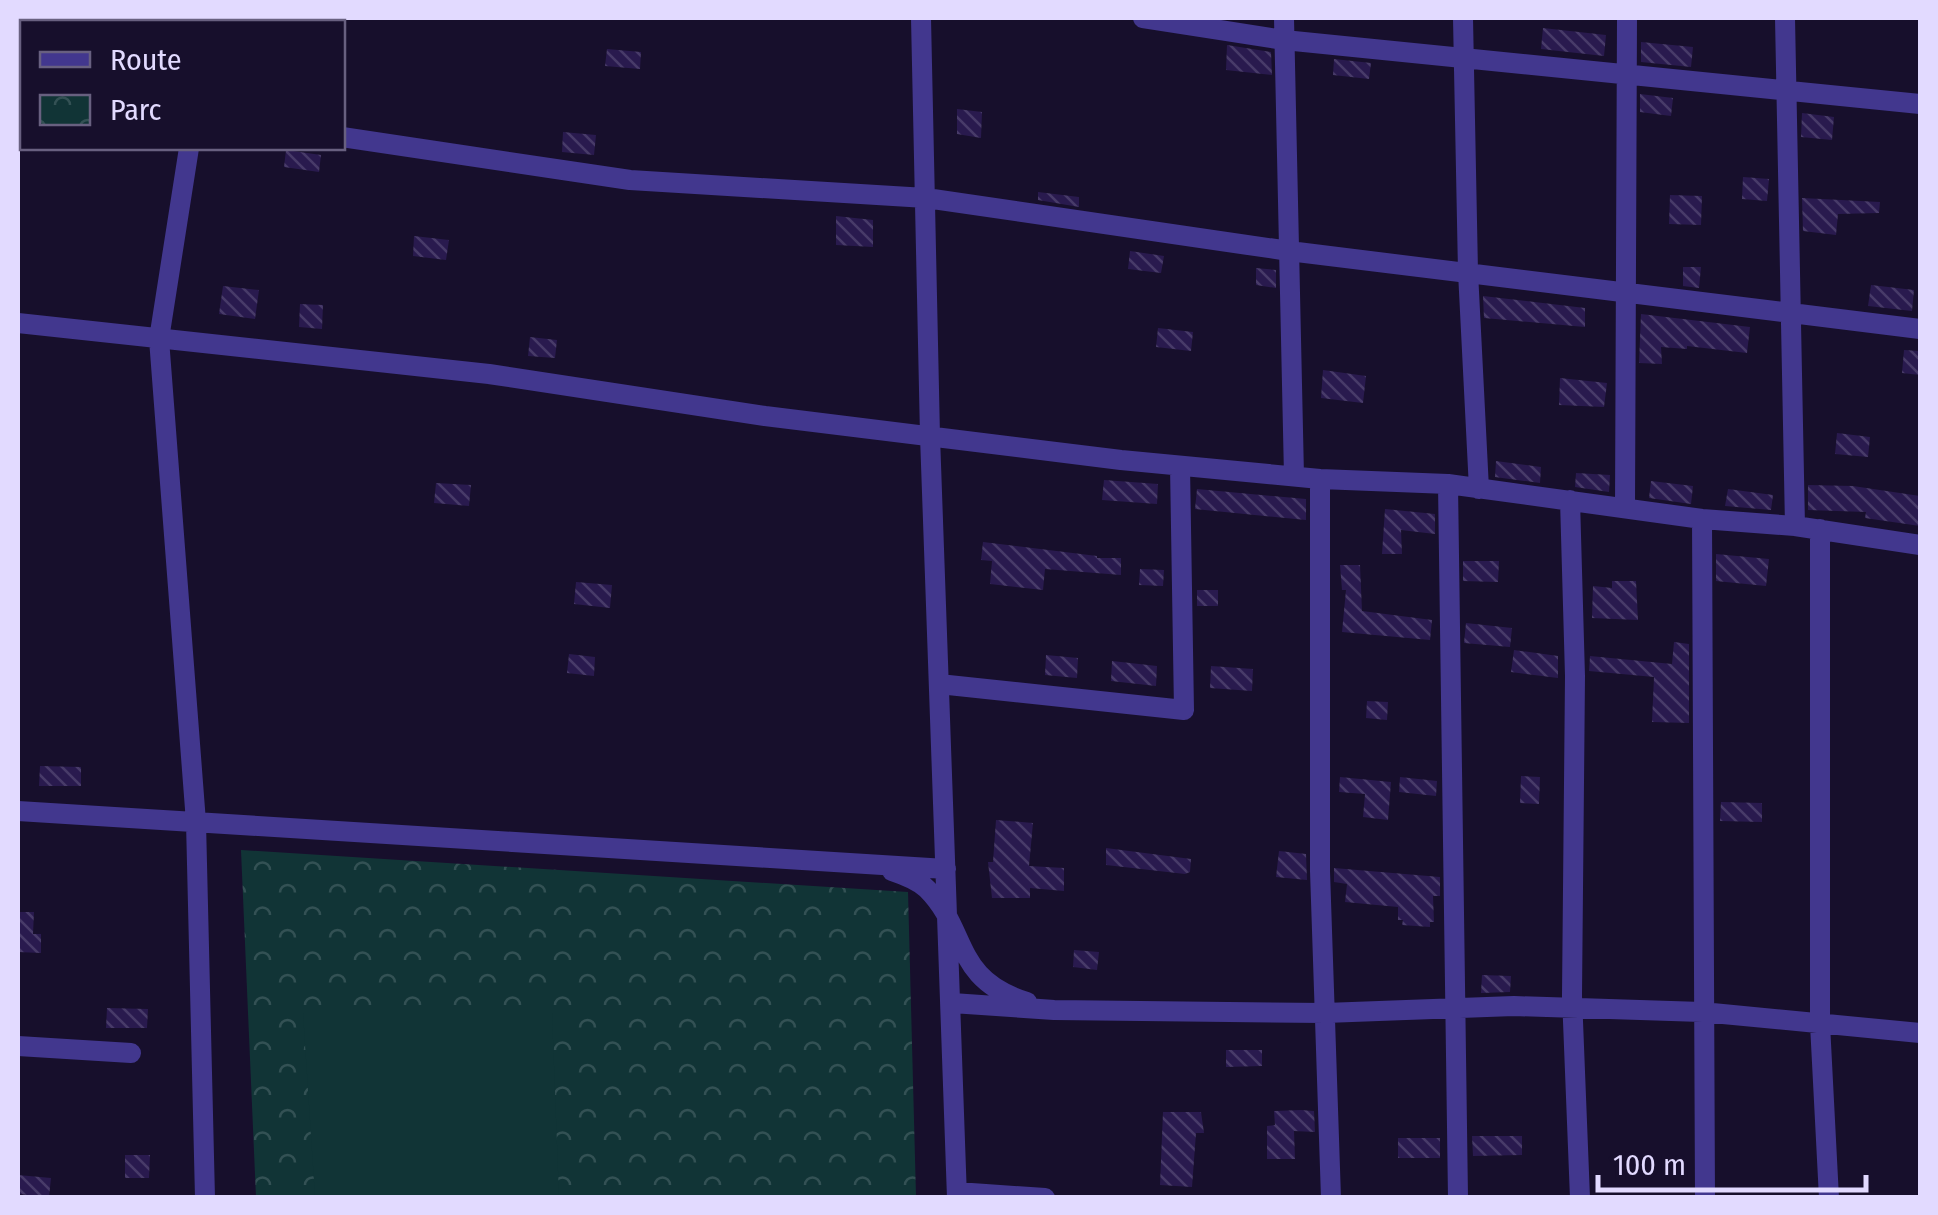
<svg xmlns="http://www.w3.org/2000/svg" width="1938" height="1215" viewBox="0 0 1938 1215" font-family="'Fira Sans Condensed',sans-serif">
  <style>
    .park { fill: url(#park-crowns) }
    .pitch { fill: #113436 }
    .building { fill: url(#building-back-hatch) }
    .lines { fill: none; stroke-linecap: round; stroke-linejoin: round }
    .minor { stroke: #42378e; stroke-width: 20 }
  </style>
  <defs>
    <pattern id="park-crowns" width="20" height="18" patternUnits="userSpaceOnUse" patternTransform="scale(2.5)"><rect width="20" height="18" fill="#113436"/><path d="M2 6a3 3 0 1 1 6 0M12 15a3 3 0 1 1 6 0" fill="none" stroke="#335154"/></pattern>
    <pattern id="building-back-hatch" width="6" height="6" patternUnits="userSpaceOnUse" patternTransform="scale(2.5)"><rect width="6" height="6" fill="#291a4e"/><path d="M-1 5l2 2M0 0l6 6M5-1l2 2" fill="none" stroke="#483b69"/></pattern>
  </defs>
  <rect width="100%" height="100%" fill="#170f2c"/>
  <path class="park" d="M 241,850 L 908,892 L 916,1197 L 256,1197 Z"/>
  <path class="pitch" d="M 303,1013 L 552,1013 L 559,1197 L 315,1197 Z"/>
  <path class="building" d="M 1543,28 L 1606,35 L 1604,56 L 1541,49 Z
    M 1641,42 L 1693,47 L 1691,67 L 1641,62 Z
    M 1227,45 L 1271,52 L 1272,75 L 1226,70 Z
    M 607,49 L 641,52 L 640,69 L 605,66 Z
    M 1334,59 L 1371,63 L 1369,79 L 1333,75 Z
    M 1640,94 L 1673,98 L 1671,116 L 1640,112 Z
    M 957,109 L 982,112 L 981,138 L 957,134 Z
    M 1802,113 L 1834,117 L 1832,140 L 1801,137 Z
    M 563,132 L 596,135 L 594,155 L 562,152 Z
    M 286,150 L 321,155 L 319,172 L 284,167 Z
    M 1743,177 L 1769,179 L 1767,201 L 1742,199 Z
    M 1038,192 L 1079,197 L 1079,207 L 1038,200 Z
    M 1670,195 L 1702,196 L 1701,225 L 1669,224 Z
    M 1802,198 L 1880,202 L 1879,213 L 1838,214 L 1836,235 L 1803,231 Z
    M 836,216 L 873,220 L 873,247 L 836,245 Z
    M 414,236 L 449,240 L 446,260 L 413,256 Z
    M 1130,251 L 1164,256 L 1161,273 L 1128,269 Z
    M 1683,267 L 1701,267 L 1699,288 L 1683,286 Z
    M 1256,268 L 1276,270 L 1276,288 L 1256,285 Z
    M 1871,285 L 1914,290 L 1912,311 L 1868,306 Z
    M 223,286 L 259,290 L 255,319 L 219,314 Z
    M 1483,296 L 1585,308 L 1585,327 L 1484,318 Z
    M 300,304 L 323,305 L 322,329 L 299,327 Z
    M 1641,314 L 1750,327 L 1747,353 L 1687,346 L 1687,349 L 1661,347 L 1662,364 L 1639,363 Z
    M 1158,328 L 1193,332 L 1191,351 L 1156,347 Z
    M 530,337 L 557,340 L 555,358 L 528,356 Z
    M 1904,350 L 1920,351 L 1920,375 L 1902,373 Z
    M 1323,370 L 1366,376 L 1363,403 L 1321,398 Z
    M 1560,378 L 1607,383 L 1604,407 L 1559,405 Z
    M 1837,433 L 1870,437 L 1868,457 L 1835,454 Z
    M 1496,461 L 1541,467 L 1540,483 L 1495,477 Z
    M 1576,473 L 1610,475 L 1609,492 L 1575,487 Z
    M 1104,480 L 1158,484 L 1157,504 L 1102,500 Z
    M 1651,481 L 1693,486 L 1691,504 L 1649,498 Z
    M 436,483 L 471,485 L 469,506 L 434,503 Z
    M 1808,485 L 1853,486 L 1920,496 L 1920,526 L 1865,518 L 1866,512 L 1808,510 Z
    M 1197,489 L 1306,499 L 1306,520 L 1195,509 Z
    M 1728,489 L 1773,495 L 1771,510 L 1725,506 Z
    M 1385,509 L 1435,514 L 1435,534 L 1401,530 L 1402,554 L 1382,554 Z
    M 983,542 L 1097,556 L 1097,558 L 1121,558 L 1121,575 L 1045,569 L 1043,590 L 990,584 L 992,561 L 981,560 Z
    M 1716,554 L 1769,559 L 1766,586 L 1716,581 Z
    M 1463,561 L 1499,561 L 1498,582 L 1463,581 Z
    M 1340,565 L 1360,565 L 1362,611 L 1432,620 L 1430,640 L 1342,632 L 1346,590 L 1342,590 Z
    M 1140,569 L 1164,570 L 1163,586 L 1139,585 Z
    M 1612,581 L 1636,581 L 1638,620 L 1592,618 L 1593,586 L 1612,588 Z
    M 576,582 L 612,585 L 610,608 L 574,604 Z
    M 1197,590 L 1218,590 L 1218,606 L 1197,606 Z
    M 1466,623 L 1512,628 L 1510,647 L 1464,643 Z
    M 1674,642 L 1689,644 L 1689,723 L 1652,722 L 1654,677 L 1589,671 L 1590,656 L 1672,664 Z
    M 1514,650 L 1558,656 L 1558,678 L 1511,672 Z
    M 569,654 L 595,657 L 594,676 L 567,673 Z
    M 1046,655 L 1078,658 L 1077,678 L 1045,675 Z
    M 1112,661 L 1157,666 L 1156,686 L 1111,681 Z
    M 1211,666 L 1253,669 L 1252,691 L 1210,688 Z
    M 1367,701 L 1388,702 L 1387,720 L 1366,718 Z
    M 40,766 L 81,767 L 81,786 L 39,786 Z
    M 1521,776 L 1540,777 L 1539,804 L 1520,803 Z
    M 1340,777 L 1391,782 L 1388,820 L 1363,817 L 1365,794 L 1339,792 Z
    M 1400,777 L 1437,781 L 1436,796 L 1399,792 Z
    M 1721,802 L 1762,803 L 1762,822 L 1720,821 Z
    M 996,820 L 1033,823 L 1029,866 L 1064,868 L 1064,891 L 1030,888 L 1030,898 L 992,898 L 988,862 L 993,862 Z
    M 1106,848 L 1191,859 L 1190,872 L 1185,874 L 1106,865 Z
    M 1279,851 L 1306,854 L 1307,880 L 1276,877 Z
    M 1334,868 L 1440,877 L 1440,896 L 1433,896 L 1434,922 L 1430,922 L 1430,927 L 1402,925 L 1403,920 L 1398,920 L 1398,907 L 1345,902 L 1347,884 L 1334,882 Z
    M 18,912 L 34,912 L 33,934 L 41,934 L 41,953 L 18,952 Z
    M 1074,950 L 1099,952 L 1097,970 L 1073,967 Z
    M 1482,975 L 1511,976 L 1510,992 L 1481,993 Z
    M 107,1008 L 148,1009 L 147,1028 L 106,1028 Z
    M 1226,1050 L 1262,1050 L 1262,1066 L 1226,1067 Z
    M 1301,1110 L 1314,1111 L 1315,1132 L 1294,1131 L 1295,1159 L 1267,1159 L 1267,1126 L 1275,1125 L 1274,1111 Z
    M 1163,1112 L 1201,1112 L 1204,1133 L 1196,1133 L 1192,1187 L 1160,1185 Z
    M 1472,1136 L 1522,1136 L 1522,1155 L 1473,1156 Z
    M 1398,1138 L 1440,1138 L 1440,1158 L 1398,1158 Z
    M 125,1155 L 150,1155 L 149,1178 L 125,1178 Z
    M 18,1175 L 51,1178 L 49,1197 L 18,1194 Z"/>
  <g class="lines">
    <path class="minor" d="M 186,18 L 186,22
      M 921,18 L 930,436 L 957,1198
      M 1143,18 L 1284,40 L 1920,104
      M 1284,18 L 1294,476
      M 1463,18 L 1468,272 L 1479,489
      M 1785,18 L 1795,526
      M 18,93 L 22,93
      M 342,137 L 630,180 L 926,198 L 1289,251 L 1920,329
      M 189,148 L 159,339 L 196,822 L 205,1198
      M 18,323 L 489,374 L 765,416 L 1121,460 L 1320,479 L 1448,484 L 1702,519 L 1795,526 L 1920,545
      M 1320,479 L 1320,871 L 1331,1198
      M 1448,484 L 1458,1198
      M 1570,500 L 1575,676 L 1572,996 L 1580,1198
      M 1625,508 L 1627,18
      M 1702,519 L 1705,1198
      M 1820,529 L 1820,1024 L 1829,1198
      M 939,684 L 1184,710 L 1180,466
      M 18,811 L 946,869
      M 892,871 C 904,875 918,880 927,889 C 969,931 952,979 1027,1002
      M 952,1003 L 1054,1010 L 1325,1013 L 1514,1006 L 1702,1012 L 1920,1033
      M 18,1046 L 131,1053
      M 957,1192 L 1045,1198"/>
  </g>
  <rect width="1938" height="1215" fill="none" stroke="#e2daff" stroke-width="40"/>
  <rect x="20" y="20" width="325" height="130" fill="#170f2c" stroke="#686080" stroke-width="2.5"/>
  <rect x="40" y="52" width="50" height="15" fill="#42378e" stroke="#686080" stroke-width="2.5"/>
  <text x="110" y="70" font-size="30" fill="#e2daff">Route</text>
  <rect x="40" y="95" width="50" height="30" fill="url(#park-crowns)" stroke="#686080" stroke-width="2.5"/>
  <text x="110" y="120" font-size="30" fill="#e2daff">Parc</text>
  <path d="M1598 1175v15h268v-15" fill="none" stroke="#e2daff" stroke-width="5"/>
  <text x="1613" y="1175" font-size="30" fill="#e2daff" stroke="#170f2c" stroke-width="8" paint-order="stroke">100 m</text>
</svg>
